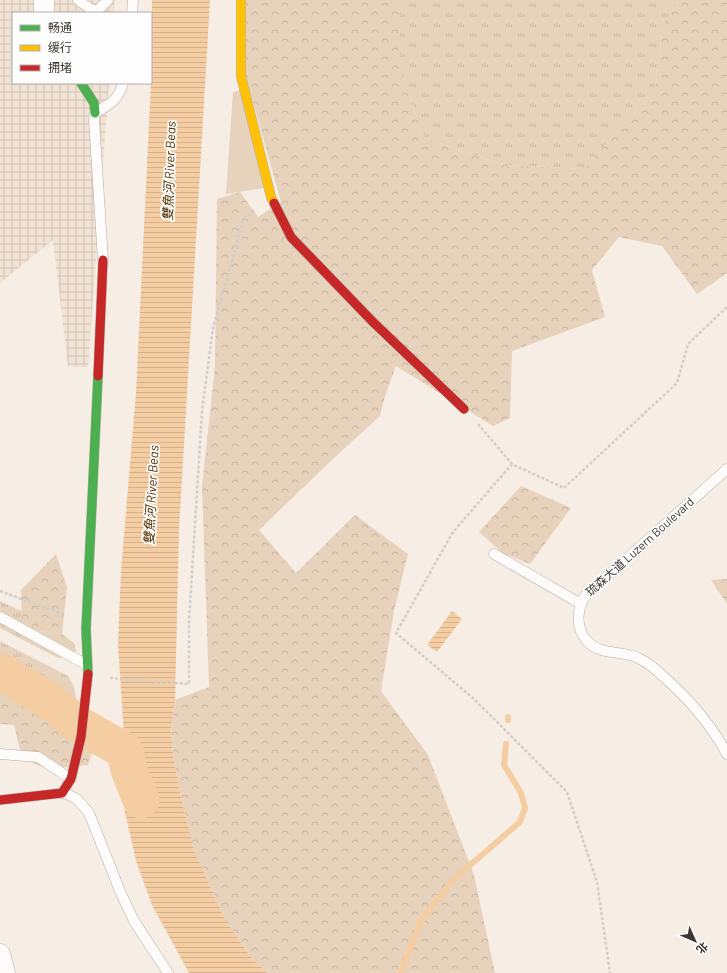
<svg xmlns="http://www.w3.org/2000/svg" width="727" height="973" viewBox="0 0 727 973" font-family="Barlow,'Noto Sans SC',sans-serif">
  <style>
    .industrial { fill: url(#industrial-grid) }
    .grass { fill: url(#grass-tufts) }
    .forest { fill: url(#forest-crowns) }
    .park { fill: #e7d2bb }
    .water { fill: url(#water-rules) }
    .lines { fill: none; stroke-linecap: round; stroke-linejoin: round }
    .stream { stroke: #f5cda2; stroke-width: 6 }
    .river { stroke: #f5cda2; stroke-width: 37 }
    .lane-casing { stroke: #b5aea7; stroke-width: 11 }
    .street-casing { stroke: #b5aea7; stroke-width: 21 }
    .fast-casing { stroke: #b5aea7; stroke-width: 10 }
    .slow-casing { stroke: #b5aea7; stroke-width: 10 }
    .jam-casing { stroke: #b5aea7; stroke-width: 10 }
    .path { stroke: #d1cecb; stroke-width: 2.5; stroke-dasharray: 3 2; stroke-linecap: butt }
    .lane { stroke: #fefcfb; stroke-width: 10 }
    .street { stroke: #fefcfb; stroke-width: 20 }
    .fast { stroke: #4caf50; stroke-width: 9 }
    .slow { stroke: #ffc107; stroke-width: 9 }
    .jam { stroke: #c62828; stroke-width: 9 }
    .labels { text-anchor: middle; stroke-width: 3.5; stroke-linejoin: round; paint-order: stroke }
    .street-label { font-size: 12px; fill: #3e3731; stroke: #fdfdfd }
    .water-label { font-size: 13px; font-style: italic; fill: #543201; stroke: #fdfdfd }
  </style>
  <defs>
    <pattern id="industrial-grid" width="8" height="8" patternUnits="userSpaceOnUse"><rect width="8" height="8" fill="#f1e2d3"/><path d="M0 4h8M4 0v8" fill="none" stroke="#d0c2b6"/></pattern>
    <pattern id="grass-tufts" width="24" height="20" patternUnits="userSpaceOnUse"><rect width="24" height="20" fill="#e7d2bb"/><path d="M3 7l-1-3M5 7V3M7 7l1-3M15 17l-1-3M17 17v-4M19 17l1-3" fill="none" stroke="#c7b5a1"/></pattern>
    <pattern id="forest-crowns" width="20" height="18" patternUnits="userSpaceOnUse"><rect width="20" height="18" fill="#e7d2bb"/><path d="M2 6a3 3 0 1 1 6 0M12 15a3 3 0 1 1 6 0" fill="none" stroke="#c7b5a1"/></pattern>
    <pattern id="water-rules" width="6" height="5" patternUnits="userSpaceOnUse"><rect width="6" height="5" fill="#f5cda2"/><path d="M0 2.5h6" fill="none" stroke="#d3b18c"/></pattern>
  </defs>
  <rect width="100%" height="100%" fill="#f6ede4"/>
  <path class="industrial" d="M 0,0 L 115,0 L 114,13 L 13,13 L 13,83 L 109,83 L 88,367 L 68,366 L 53,240 L 0,283 Z"/>
  <path class="grass" d="M 399,0 L 678,0 L 663,26 L 655,89 L 584,169 L 503,165 L 423,137 L 399,61 Z
    M 0,601 L 23,612 L 22,629 L 62,634 L 74,643 L 76,651 L 70,657 L 58,658 L 0,628 Z
    M 0,641 L 68,676 C 76,688 77,694 74,708 L 55,697 L 37,680 L 0,661 Z"/>
  <path class="forest" d="M 243,0 L 399,0 L 399,61 L 423,137 L 503,165 L 584,169 L 655,89 L 663,25 L 678,0 L 727,0 L 727,273 L 697,294 L 662,246 L 619,237 L 592,270 L 605,317 L 512,351 L 510,418 L 493,426 L 396,366 L 385,396 L 380,416 L 335,457 L 259,530 L 296,573 L 355,515 L 408,554 L 394,611 L 381,691 L 428,755 L 474,875 L 495,973 L 267,973 L 249,955 L 224,918 L 194,850 L 181,797 L 173,756 L 171,728 L 175,700 L 209,687 L 202,486 L 215,367 L 217,199 L 240,192 L 258,217 L 281,202 L 245,74 Z
    M 521,486 L 571,508 L 530,564 L 503,553 L 479,532 Z
    M 56,554 L 67,587 L 62,634 L 22,629 L 21,590 Z
    M 727,579 L 727,604 L 711,580 Z
    M 0,678 L 26,692 L 54,713 L 67,727 L 81,737 L 92,753 L 88,765 C 69,767 35,773 23,755 C 19,750 16,732 14,725 L 0,724 Z"/>
  <path class="park" d="M 241,90 L 264,188 L 226,194 L 233,92 Z"/>
  <path class="water" d="M 152,0 L 210,0 L 179,530 L 175,700 L 171,728 L 173,756 L 181,797 L 194,850 L 224,918 L 249,955 L 267,973 L 189,973 L 152,905 L 136,861 L 125,812 L 122,778 L 125,751 L 118,644 L 121,571 L 136,393 L 151,83 Z
    M 452,611 L 462,619 L 437,652 L 427,645 Z
    M 0,662 L 37,680 L 55,697 L 74,708 L 67,727 L 51,710 L 26,692 L 0,678 Z"/>
  <g class="lines">
    <path class="stream" d="M 508,720 L 508,717
      M 400,973 L 422,919 L 454,879 L 520,822 L 525,808 L 521,793 L 504,765 L 506,744"/>
    <path class="river" d="M 0,671 L 43,697 L 59,708 L 76,723 L 125,751 L 129,770 L 141,800"/>
    <g class="lane-casing">
      <path id="lane" d="M 78,0 L 92,10 L 98,10 L 108,0
        M 132,13 L 133,0
        M 103,260 L 94,120 L 95,113 C 110,104 118,101 123,83
        M 727,469 L 585,596 C 577,610 575,627 587,641 C 601,656 621,650 638,658 C 649,663 657,670 665,678 C 690,700 711,725 727,754
        M 494,554 L 581,604
        M 0,617 L 87,665
        M 0,754 L 38,757 L 71,779
        M 62,793 L 65,793 L 77,799 L 89,813 L 120,891 L 134,921 L 168,973"/>
    </g>
    <g class="street-casing">
      <path id="street" d="M 44,0 L 44,13
        M 0,954 L 5,973"/>
    </g>
    <g class="fast-casing">
      <path id="fast" d="M 81,83 L 94,103 L 95,113
        M 88,674 L 86,629 L 98,376"/>
    </g>
    <g class="slow-casing">
      <path id="slow" d="M 241,0 L 241,76 L 271,197 L 274,203"/>
    </g>
    <g class="jam-casing">
      <path id="jam" d="M 274,203 L 291,237 L 374,323 L 464,409
        M 98,376 L 103,260
        M 0,800 L 62,793 L 71,779 L 81,737 L 88,674"/>
    </g>
    <path class="path" d="M 478,424 L 512,464 L 564,488 L 677,383 L 688,344 L 727,307
      M 512,464 L 453,532 L 396,633 L 474,699 L 567,792 L 597,882 L 610,973
      M 0,591 L 65,615
      M 110,678 L 189,684 L 189,621 L 202,411 L 213,328 L 243,220 L 255,210"/>
    <use href="#lane" class="lane"/>
    <use href="#street" class="street"/>
    <use href="#fast" class="fast"/>
    <use href="#slow" class="slow"/>
    <use href="#jam" class="jam"/>
  </g>
  <g class="labels">
    <g class="street-label">
      <text transform="translate(640 547) rotate(-42)" y="4">琉森大道 Luzern Boulevard</text>
    </g>
    <g class="water-label">
      <text transform="translate(169 171) rotate(-88)" y="5">雙魚河 River Beas</text>
      <text transform="translate(151 495) rotate(-87)" y="5">雙魚河 River Beas</text>
    </g>
  </g>
  <rect x="12" y="12" width="140" height="72" fill="#fdfdfd" stroke="#b1aeab"/>
  <rect x="20" y="25" width="20" height="6" fill="#4caf50" stroke="#b1aeab"/>
  <text x="48" y="32" font-size="12" fill="#3e3731">畅通</text>
  <rect x="20" y="45" width="20" height="6" fill="#ffc107" stroke="#b1aeab"/>
  <text x="48" y="52" font-size="12" fill="#3e3731">缓行</text>
  <rect x="20" y="65" width="20" height="6" fill="#c62828" stroke="#b1aeab"/>
  <text x="48" y="72" font-size="12" fill="#3e3731">拥堵</text>
  <g transform="translate(695 941) rotate(135)" stroke="#fdfdfd" stroke-width="3" paint-order="stroke">
  <path d="M0-3L7 15L0 10L-7 15Z" fill="#3e3731"/>
  <text y="-6" font-size="11" font-weight="bold" text-anchor="middle" fill="#3e3731">北</text>
  </g>
</svg>
